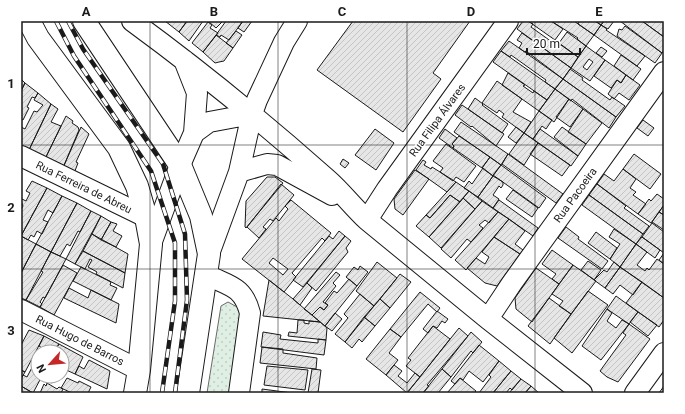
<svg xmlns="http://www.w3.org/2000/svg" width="685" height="414" viewBox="0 0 685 414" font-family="Roboto,sans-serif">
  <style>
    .grass { fill: url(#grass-dots); stroke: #6a6a6a }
    .building { fill: url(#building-hatch); stroke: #1a1a1a; fill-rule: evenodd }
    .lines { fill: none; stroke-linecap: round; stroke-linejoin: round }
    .minor-casing { stroke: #1a1a1a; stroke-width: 22 }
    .major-casing { stroke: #1a1a1a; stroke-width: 24 }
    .minor { stroke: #fff; stroke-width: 20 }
    .major { stroke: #fff; stroke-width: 22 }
    .rail-casing { stroke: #1a1a1a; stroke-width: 4.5 }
    .rail { stroke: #fff; stroke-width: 3; stroke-dasharray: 9; stroke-linecap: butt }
    .grid { fill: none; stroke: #1a1a1a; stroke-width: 1; stroke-opacity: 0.55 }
    .labels { text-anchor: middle; stroke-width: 3; stroke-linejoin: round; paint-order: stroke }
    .street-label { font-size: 11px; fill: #1a1a1a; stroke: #fff }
    .neatline { fill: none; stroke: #1a1a1a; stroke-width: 1.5 }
    .grid-label { font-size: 13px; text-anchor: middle; font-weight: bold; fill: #1a1a1a }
  </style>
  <defs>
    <pattern id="grass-dots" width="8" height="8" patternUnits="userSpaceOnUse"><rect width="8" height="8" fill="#e0efe3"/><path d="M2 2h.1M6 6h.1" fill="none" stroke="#c0ccc2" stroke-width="1.8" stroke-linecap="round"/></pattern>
    <pattern id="building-hatch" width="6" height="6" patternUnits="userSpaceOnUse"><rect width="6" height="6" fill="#e6e6e6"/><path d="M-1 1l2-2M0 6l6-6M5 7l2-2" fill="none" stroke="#c5c5c5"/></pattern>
  </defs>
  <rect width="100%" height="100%" fill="#fff"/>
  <path class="grass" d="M 228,302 L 239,308 L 246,316 L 233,393 L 207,393 L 221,306 Z"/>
  <path class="building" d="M 165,21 L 187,21 L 179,32 Z
    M 187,21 L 203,21 L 189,41 L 179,32 Z
    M 208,21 L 223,21 L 216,28 Z
    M 226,21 L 243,21 L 229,40 L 221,35 L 220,37 L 216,35 Z
    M 243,21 L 252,21 L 244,32 L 238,28 Z
    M 353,21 L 470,21 L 433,73 L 441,79 L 403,132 L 317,70 Z
    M 523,21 L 528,21 L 533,24 L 531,27 L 559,47 L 561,45 L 578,57 L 571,68 L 517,29 Z
    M 528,21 L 551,21 L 563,29 L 555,40 Z
    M 551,21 L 574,21 L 594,35 L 586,46 L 577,39 L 578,38 Z
    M 578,21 L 595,21 L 601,25 L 594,35 L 578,24 L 579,22 Z
    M 595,21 L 604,21 L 601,25 Z
    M 604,21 L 614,21 L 608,29 L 601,25 Z
    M 620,21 L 642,21 L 664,37 L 664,50 L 662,53 Z
    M 642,21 L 662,21 L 664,23 L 664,37 Z
    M 208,22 L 212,25 L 210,28 L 218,33 L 203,52 L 192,43 Z
    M 601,25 L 607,29 L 606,30 L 645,56 L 637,66 L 594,35 Z
    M 625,26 L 662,53 L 655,63 L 617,36 L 619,29 L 622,30 Z
    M 236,31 L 242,35 L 233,48 L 226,43 Z
    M 567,32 L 586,46 L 578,57 L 559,43 Z
    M 522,33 L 571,68 L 563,79 L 526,51 L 525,52 L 519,48 L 522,43 L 517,40 Z
    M 216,35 L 233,48 L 224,61 L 219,62 L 215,63 L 203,52 Z
    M 509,41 L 563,79 L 555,89 L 545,82 L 546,80 L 511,55 L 510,57 L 501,51 Z
    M 586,46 L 605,60 L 590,81 L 571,68 ZM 589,59 L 593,62 L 587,70 L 583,67 Z
    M 601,47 L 607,51 L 602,57 L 596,53 Z
    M 501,51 L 555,89 L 547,100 L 493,62 Z
    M 621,55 L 641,69 L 633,80 L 614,66 Z
    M 605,60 L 626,75 L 621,83 L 617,80 L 611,88 L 594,76 Z
    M 570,69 L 583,78 L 582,80 L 610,100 L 612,97 L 625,106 L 616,117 L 563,79 Z
    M 508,73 L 525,85 L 523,86 L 533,93 L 534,91 L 547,100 L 539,111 L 502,85 Z
    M 626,75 L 640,85 L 629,100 L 619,93 L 614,99 L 608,94 L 617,80 L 621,83 Z
    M 21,79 L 25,83 L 21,91 Z
    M 563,79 L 616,117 L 609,128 L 572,99 L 571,101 L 555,89 Z
    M 497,81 L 522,99 L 513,112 L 531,122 L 524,133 L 502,117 L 504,114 L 499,110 L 497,113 L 482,103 Z
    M 25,83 L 38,93 L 35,98 L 32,97 L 27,107 L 29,108 L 23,120 L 21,119 L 21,91 Z
    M 555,89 L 569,99 L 554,122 L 539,111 Z
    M 38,93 L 51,104 L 28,152 L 21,149 L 21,127 L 25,129 L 34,111 L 37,112 L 43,105 L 34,100 Z
    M 475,98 L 483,104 L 482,105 L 508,124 L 502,133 L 468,109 Z
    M 569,99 L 583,109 L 570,127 L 556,117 Z
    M 51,104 L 58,109 L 51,122 L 61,126 L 44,161 L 28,152 Z
    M 462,105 L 504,134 L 496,146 L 472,126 L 471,127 L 455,115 Z
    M 583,109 L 602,123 L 586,144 L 568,132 Z
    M 539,111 L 552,120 L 546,129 L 542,126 L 533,139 L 524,133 Z
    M 66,116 L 73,121 L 72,123 L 78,127 L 79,130 L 62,170 L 44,161 Z
    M 643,120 L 654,128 L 648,136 L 637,128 Z
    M 461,122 L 508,154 L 501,165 L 454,132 Z
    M 81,127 L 89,134 L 76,162 L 78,163 L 73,176 L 62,170 Z
    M 516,127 L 524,133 L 516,143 L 508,137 Z
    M 562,127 L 586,144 L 578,156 L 554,137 Z
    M 375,129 L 394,143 L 376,170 L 355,155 Z
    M 445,129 L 457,138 L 452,144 L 454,146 L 453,148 L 439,138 Z
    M 540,129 L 578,156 L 571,166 L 533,139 Z
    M 524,133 L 538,143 L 524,165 L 509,154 Z
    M 459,136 L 490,157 L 482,168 L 453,148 L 454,146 L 452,144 Z
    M 538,143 L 570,165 L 562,176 L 530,154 Z
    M 446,144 L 476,166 L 464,182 L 456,177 L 453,181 L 440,172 L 443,168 L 433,161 Z
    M 508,154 L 563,194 L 556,203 L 502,164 Z
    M 634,154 L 661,174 L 650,189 L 623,169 Z
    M 490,157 L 501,165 L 493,176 L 482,168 Z
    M 343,159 L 349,163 L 345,168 L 340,164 Z
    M 423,160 L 426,162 L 424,165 L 431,169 L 432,167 L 456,182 L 447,192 L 416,170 Z
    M 501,165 L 546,198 L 539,208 L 493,175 Z
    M 483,168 L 493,176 L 478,197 L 464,188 L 469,181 L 472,184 Z
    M 623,169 L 636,179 L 630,188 L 636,192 L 633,195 L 646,204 L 638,214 L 597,184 L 604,174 L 614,181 Z
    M 415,170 L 429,179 L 403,215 L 395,209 L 394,199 Z
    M 493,176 L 503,182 L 503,185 L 501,188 L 499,186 L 493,195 L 499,199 L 493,208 L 478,197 Z
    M 267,177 L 275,177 L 283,183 L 246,228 L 245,227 L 246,201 Z
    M 32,181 L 47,188 L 21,236 L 21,210 L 23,206 L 21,201 L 22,199 L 26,201 L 30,193 L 26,191 Z
    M 456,182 L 469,191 L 460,202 L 450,195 L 430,218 L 426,215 Z
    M 281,184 L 294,195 L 273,221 L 270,219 L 263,227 L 266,229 L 259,238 L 247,227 Z
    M 597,184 L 626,206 L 624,208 L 649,226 L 643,234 L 589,195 Z
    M 47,188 L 62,196 L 53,213 L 48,210 L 43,220 L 48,222 L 42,234 L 37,231 L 34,237 L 31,235 L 28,240 L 21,236 Z
    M 513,190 L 538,208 L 532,217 L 506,199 Z
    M 469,191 L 482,201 L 475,209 L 463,198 Z
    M 657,194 L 664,199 L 664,205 L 651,223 L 638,214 L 649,199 L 651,201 Z
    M 450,195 L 460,202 L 429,237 L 416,226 L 426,215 L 430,218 Z
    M 589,195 L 643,234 L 636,244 L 582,205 Z
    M 62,196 L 77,203 L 51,252 L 36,244 Z
    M 463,198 L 475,209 L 441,248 L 429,237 Z
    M 291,200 L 331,233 L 325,241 L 322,238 L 292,273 L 296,277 L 284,292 L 242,259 L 276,218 L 279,221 L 288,209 L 285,206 ZM 273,258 L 288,269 L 283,275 L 269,263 Z
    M 499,200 L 538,228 L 533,236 L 493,208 Z
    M 482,201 L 498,212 L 489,223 L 485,220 L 479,225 L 483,228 L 471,242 L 467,239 L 451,258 L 441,249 Z
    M 77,203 L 91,211 L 80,232 L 78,231 L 70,246 L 67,244 L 60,256 L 51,252 Z
    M 664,205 L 664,215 L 659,212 Z
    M 91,211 L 101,216 L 75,264 L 66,259 Z
    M 498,212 L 509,219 L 466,270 L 455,260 Z
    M 659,212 L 664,215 L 664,230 L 652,222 Z
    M 101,216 L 111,222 L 101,240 L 92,234 Z
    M 509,219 L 525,231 L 515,244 L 523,250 L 520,254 L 494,237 Z
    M 111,222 L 117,224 L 113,231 L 122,236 L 116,247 L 101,240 Z
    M 652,223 L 664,232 L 664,253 L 642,237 Z
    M 566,227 L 579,237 L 578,239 L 608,261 L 602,269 L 558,238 Z
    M 614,229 L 636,244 L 620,267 L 610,259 L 620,244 L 609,237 Z
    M 339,231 L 345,236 L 303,287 L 293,280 L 329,236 L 333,239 Z
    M 596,232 L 617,248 L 610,259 L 588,243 Z
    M 92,234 L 128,254 L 125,273 L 83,251 Z
    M 21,236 L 36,244 L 21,273 Z
    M 345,236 L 351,241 L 346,248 L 348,252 L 316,291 L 307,283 Z
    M 494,237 L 520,254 L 497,286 L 485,283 L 467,268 L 476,258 L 485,264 L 489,257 L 482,252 Z
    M 642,237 L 660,250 L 655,258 L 636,244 Z
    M 36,244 L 51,252 L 26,300 L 21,298 L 21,273 Z
    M 636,244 L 647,252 L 637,265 L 645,271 L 647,268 L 649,270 L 657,259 L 664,264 L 664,298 L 620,267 Z
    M 552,250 L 573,265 L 559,284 L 552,279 L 556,274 L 542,264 Z
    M 83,251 L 125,273 L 123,288 L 96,274 L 97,272 L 88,267 L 92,260 L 90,259 L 85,269 L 75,264 Z
    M 51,252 L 66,259 L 45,298 L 43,297 L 40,302 L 42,304 L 40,307 L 26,300 L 43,272 L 41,271 Z
    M 664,253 L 664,264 L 659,260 Z
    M 588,261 L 601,270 L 594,280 L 581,270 Z
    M 377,262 L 397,278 L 374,306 L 356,291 Z
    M 614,262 L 620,267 L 605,288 L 594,280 L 604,270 L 607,272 Z
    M 63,265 L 77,273 L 54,315 L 40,307 Z
    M 573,265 L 596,281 L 571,314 L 559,306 L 563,301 L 552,294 Z
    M 360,266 L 368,272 L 357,286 L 346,277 L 354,267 L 358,270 Z
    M 81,267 L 111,282 L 110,285 L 117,288 L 111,300 L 73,281 Z
    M 620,267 L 642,282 L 633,295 L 620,285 L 613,294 L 605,288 Z
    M 536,268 L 559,284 L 532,322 L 516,309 L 515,298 Z
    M 336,272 L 340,275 L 333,283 L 336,286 L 323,302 L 328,305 L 324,310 L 320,307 L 312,315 L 304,309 Z
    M 400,274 L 411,282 L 390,308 L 380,299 Z
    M 349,279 L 357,286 L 325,326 L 312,315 L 320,307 L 324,310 L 328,305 L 325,303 L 334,291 L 337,293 Z
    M 269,280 L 293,299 L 320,322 L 263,316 Z
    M 642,282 L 664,298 L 664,320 L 659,327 L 626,303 Z
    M 307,283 L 312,288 L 300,305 L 293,299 Z
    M 69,288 L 88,298 L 91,290 L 119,304 L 116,323 L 64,298 Z
    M 588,291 L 608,305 L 572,353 L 554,338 Z
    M 420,292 L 440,308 L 437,312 L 428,304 L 401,337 L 390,329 Z
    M 360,294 L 374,306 L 345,342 L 335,334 L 348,318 L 344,314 Z
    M 616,296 L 638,312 L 629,324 L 607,309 Z
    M 549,298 L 571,314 L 550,344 L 528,326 Z
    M 380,299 L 390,308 L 375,326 L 364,317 Z
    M 607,309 L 612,313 L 607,321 L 616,328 L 622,320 L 629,324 L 601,360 L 582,346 Z
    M 437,311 L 448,319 L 445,323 L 442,321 L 437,328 L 433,326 L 428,333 L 423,329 Z
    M 638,312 L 657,325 L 648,336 L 630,322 Z
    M 335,313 L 342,319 L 332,331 L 325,326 Z
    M 364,317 L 375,326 L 362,342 L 359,339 L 352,348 L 345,342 Z
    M 298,320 L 304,320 L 304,323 L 309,324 L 309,321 L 320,322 L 327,328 L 326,340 L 288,336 L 289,332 L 297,333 Z
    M 629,324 L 650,339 L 618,382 L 607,377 L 600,371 L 626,335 L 623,333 Z
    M 433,326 L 450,339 L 420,377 L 406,366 L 411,360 L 408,358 Z
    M 459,328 L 468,336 L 427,385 L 429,386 L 423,393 L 407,393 Z
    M 390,329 L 401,337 L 389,353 L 398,360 L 386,375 L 366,359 Z
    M 29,330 L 44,336 L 25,372 L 21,370 L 21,345 Z
    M 263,332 L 281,335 L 280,339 L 318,343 L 318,339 L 326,340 L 324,355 L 261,347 Z
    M 471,332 L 482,342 L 473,353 L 471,351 L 451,377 L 442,369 Z
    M 44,336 L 59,344 L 54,352 L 40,352 L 42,348 L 39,346 Z
    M 59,344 L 83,357 L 75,374 L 62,368 L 62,352 L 54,352 Z
    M 479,345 L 499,361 L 483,382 L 469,371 L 463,380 L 460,378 L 455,384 L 451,381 Z
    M 262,347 L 283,349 L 283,353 L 317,358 L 316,369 L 260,363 Z
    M 38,356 L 38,376 L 42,376 L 33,393 L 21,386 L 21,379 L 23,375 L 27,377 Z
    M 89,360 L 110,371 L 107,389 L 75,374 L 79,366 L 84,369 Z
    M 499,361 L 511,371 L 493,393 L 479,393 L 491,377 L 489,375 Z
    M 394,365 L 402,371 L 398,376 L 407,383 L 415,373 L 420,377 L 407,393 L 386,375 Z
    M 267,366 L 308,370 L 305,390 L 264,385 Z
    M 312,369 L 321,370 L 318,393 L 308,393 Z
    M 442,369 L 451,377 L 438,393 L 423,393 Z
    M 21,370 L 25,372 L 21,379 Z
    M 511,371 L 521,379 L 512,390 L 510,388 L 506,393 L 493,393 Z
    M 42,376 L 56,376 L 52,383 L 41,378 Z
    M 67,378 L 78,383 L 79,381 L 91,387 L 88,393 L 72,393 L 61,388 Z
    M 460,378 L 476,391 L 474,393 L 447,393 Z
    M 521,379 L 531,386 L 525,393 L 509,393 Z
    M 47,383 L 57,389 L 59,387 L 63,389 L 61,393 L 40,393 L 44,384 L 46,386 Z
    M 21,386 L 33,393 L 21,393 Z
    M 531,386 L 539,393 L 525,393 Z
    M 664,386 L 664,393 L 659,393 Z
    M 262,389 L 292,393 L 262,393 Z"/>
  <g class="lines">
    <g class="minor-casing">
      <path id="minor" d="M 132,21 C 199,70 264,123 327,179 C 341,191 353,207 367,220 L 488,319 L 582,393
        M 194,133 L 209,122 L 252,114
        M 21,156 L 146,217
        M 239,172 L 267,164 L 277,165 L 332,195
        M 367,220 L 387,189 L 508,21
        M 151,244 L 180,165 L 194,133 L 197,93 L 184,60
        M 209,254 L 239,172 L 252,114 L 257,100 L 284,42 L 297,21
        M 207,275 C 229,286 243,286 250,313 L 239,393
        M 21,310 L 139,370
        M 488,319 L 512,283 L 664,72
        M 635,393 L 664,353"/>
    </g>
    <g class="major-casing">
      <path id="major" d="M 29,21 L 38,38 L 119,148 L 137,186 L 146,217 L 151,244 L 139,370 L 135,393
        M 84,21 L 180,165 L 201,216 L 209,254 L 188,393"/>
    </g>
    <use href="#minor" class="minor"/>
    <use href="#major" class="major"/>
    <g class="rail-casing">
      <path id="rail" d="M 56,21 L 74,56 L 151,171 L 175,243 L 175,301 L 162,393
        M 68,21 L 83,49 L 163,164 L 185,234 L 187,300 L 175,393"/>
    </g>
    <use href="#rail" class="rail"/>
  </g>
  <path class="grid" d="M 150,21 L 150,393M 278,21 L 278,393M 407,21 L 407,393M 535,21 L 535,393M 21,145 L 664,145M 21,269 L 664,269"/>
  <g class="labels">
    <g class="street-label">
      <text transform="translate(437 120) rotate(-54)" y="4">Rua Filipa Álvares</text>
      <text transform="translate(84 187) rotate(26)" y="4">Rua Ferreira de Abreu</text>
      <text transform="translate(575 195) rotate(-54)" y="4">Rua Pacoeira</text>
      <text transform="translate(80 340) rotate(27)" y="4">Rua Hugo de Barros</text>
    </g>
  </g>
  <rect width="685" height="414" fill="none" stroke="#ffffff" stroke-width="44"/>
  <g transform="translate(50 364) rotate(243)"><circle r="19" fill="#ffffff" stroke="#a3a3a3"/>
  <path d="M0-3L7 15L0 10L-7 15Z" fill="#c62828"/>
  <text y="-6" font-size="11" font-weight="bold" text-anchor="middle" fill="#1a1a1a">N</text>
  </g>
  <path d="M527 48v6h53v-6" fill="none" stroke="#1a1a1a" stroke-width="2"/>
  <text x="533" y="48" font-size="12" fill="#1a1a1a" stroke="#ffffff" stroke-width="3" paint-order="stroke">20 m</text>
  <rect x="22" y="22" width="641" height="370" class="neatline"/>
  <g class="grid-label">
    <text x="86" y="16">A</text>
    <text x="214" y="16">B</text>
    <text x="342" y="16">C</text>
    <text x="471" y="16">D</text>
    <text x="599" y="16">E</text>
    <text x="11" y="88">1</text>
    <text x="11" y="212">2</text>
    <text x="11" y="335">3</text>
  </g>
</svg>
